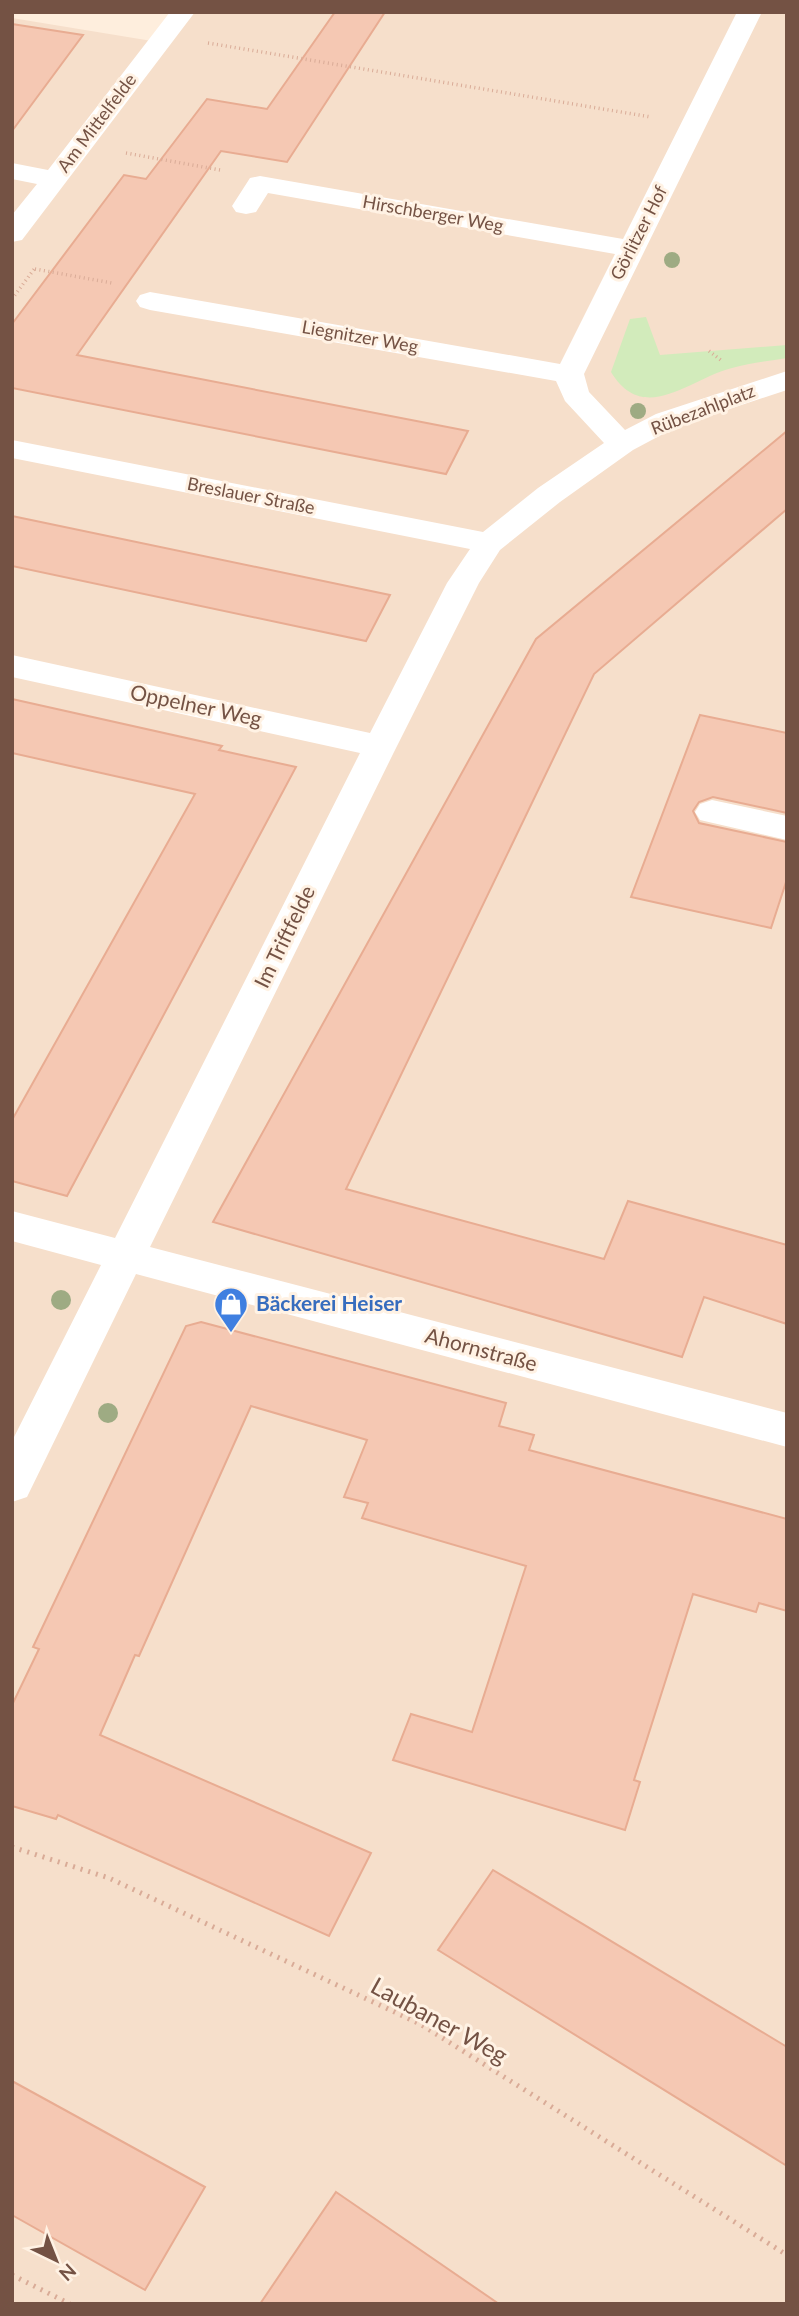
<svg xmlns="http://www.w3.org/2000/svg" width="799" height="2316" viewBox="0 0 799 2316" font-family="Lato,sans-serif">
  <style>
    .residential { fill: #f6dfcb }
    .green { fill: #d2ebbb }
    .building { fill: #f5c8b3; stroke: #e8ac92; stroke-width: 2 }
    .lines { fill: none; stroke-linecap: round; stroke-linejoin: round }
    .path-far1 { stroke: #d9ab97; stroke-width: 3.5; stroke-dasharray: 1 3.5; stroke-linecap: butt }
    .path { stroke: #d9ab97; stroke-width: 5; stroke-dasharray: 2 6; stroke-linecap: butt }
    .minor { fill: #fff; fill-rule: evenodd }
    .tree { fill: #9eab83 }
    .labels { text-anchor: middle; stroke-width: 6; stroke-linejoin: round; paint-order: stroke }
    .far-street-label { font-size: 18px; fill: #745244; stroke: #fff2e4 }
    .street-label { font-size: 21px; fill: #745244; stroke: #fff2e4 }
    .shop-label { font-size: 21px; font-weight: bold; fill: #366cbe; stroke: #fff2e4; text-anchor: start }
    .near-street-label { font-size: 24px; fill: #745244; stroke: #fff2e4 }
  </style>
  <rect width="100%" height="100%" fill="#feeedd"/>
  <path class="residential" d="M 183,12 L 787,12 L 787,2304 L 12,2304 L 12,18 L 158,42 Z"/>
  <path class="green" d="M 646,317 L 660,355 L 787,345 L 787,358 C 769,361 750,363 732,368 C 689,379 644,426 611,372 L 630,319 Z"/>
  <path class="building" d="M 335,12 L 385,12 L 287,162 L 221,151 L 77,355 L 468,431 L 446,474 L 12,388 L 12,324 L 124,175 L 146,179 L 207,99 L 267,109 Z
    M 12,24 L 83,35 L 12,131 Z
    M 787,431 L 787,509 L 594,674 L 346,1189 L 604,1259 L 628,1201 L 787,1245 L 787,1324 L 704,1297 L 682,1357 L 213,1222 L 536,639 Z
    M 12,516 L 390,595 L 366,641 L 12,566 Z
    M 12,699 L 222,746 L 219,750 L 296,767 L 67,1196 L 12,1181 L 12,1120 L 195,794 L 12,753 Z
    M 700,715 L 787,733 L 787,813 L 713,797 L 699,802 L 693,811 L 699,823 L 787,842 L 787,879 L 771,928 L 631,897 Z
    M 201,1322 L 506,1403 L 499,1426 L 534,1435 L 529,1450 L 787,1519 L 787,1611 L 759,1603 L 756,1612 L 693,1594 L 634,1780 L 640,1782 L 625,1830 L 393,1760 L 411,1714 L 472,1732 L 526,1566 L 362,1518 L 368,1503 L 344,1497 L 367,1440 L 251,1406 L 139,1656 L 135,1655 L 100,1735 L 371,1853 L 329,1936 L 58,1815 L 56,1819 L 12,1806 L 12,1705 L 39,1649 L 33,1647 L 186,1326 Z
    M 493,1870 L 787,2047 L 787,2166 L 438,1950 Z
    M 12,2081 L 205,2187 L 145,2290 L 12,2215 Z
    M 336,2192 L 499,2304 L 260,2304 Z"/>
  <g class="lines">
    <path class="path-far1" d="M 208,43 L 651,117
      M 126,153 L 220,170
      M 35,269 L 112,283
      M 12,299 L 35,268
      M 709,351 L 722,361"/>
    <path class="path" d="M 12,1847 L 109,1878 L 420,2024 L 787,2255
      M 12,2275 L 70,2304"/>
    <path class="minor" d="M 170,12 L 195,12 L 22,240 L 12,242 L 12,215 L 37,184 L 12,179 L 12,163 L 48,170 Z
      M 737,12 L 762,12 L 584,374 L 589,392 L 625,430 L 656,414 L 787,371 L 787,390 L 678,426 L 633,450 L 560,502 L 500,550 L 479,583 L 394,752 L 150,1247 L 787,1413 L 787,1447 L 136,1274 L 27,1497 L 12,1502 L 12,1441 L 101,1265 L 12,1241 L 12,1211 L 115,1238 L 360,753 L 12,677 L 12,655 L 370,733 L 447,583 L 470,549 L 12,458 L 12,440 L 483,532 L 538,488 L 604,443 L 565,401 L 556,381 L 150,310 L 140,307 L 136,301 L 140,295 L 150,292 L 560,364 L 615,254 L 268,193 L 256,212 L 246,214 L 236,212 L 232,206 L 250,178 L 260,176 L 623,239 Z
      M 712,800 L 787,816 L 787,840 L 700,820 L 695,812 L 700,804 Z"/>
  </g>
  <g class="tree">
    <circle cx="672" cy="260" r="8"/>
    <circle cx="638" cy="411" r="8"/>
    <circle cx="61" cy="1300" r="10"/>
    <circle cx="108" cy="1413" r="10"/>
  </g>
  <defs>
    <g id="shop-pin" transform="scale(1.75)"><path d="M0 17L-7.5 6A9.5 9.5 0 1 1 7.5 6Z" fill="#3f7fe0" stroke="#fff2e4"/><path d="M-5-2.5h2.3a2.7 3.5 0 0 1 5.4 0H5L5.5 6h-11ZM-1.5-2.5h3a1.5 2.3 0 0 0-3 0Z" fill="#fff"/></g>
  </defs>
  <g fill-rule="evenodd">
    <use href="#shop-pin" x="231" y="1304"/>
  </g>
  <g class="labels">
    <g class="far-street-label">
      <text transform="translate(97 123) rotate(-53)" y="6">Am Mittelfelde</text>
      <text transform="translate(433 214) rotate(10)" y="6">Hirschberger Weg</text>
      <text transform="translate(639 233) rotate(-63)" y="6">Görlitzer Hof</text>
      <text transform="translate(360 337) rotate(10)" y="6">Liegnitzer Weg</text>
      <text transform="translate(703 410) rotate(-21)" y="6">Rübezahlplatz</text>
      <text transform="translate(251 496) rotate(11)" y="6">Breslauer Straße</text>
    </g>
    <g class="street-label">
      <text transform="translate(196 706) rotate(12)" y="7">Oppelner Weg</text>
      <text transform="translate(285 937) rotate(-64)" y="7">Im Triftfelde</text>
      <text transform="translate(481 1350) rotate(15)" y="7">Ahornstraße</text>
    </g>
    <g class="shop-label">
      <text x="256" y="1311">Bäckerei Heiser</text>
    </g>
    <g class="near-street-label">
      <text transform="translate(439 2021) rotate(29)" y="8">Laubaner Weg</text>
    </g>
  </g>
  <rect width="799" height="2316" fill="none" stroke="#745244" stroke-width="28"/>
  <g transform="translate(56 2260) rotate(137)" stroke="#fff2e4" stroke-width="5" paint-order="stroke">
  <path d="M0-5L12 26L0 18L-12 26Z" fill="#745244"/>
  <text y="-10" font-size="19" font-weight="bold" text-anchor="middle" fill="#745244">N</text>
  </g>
</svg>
